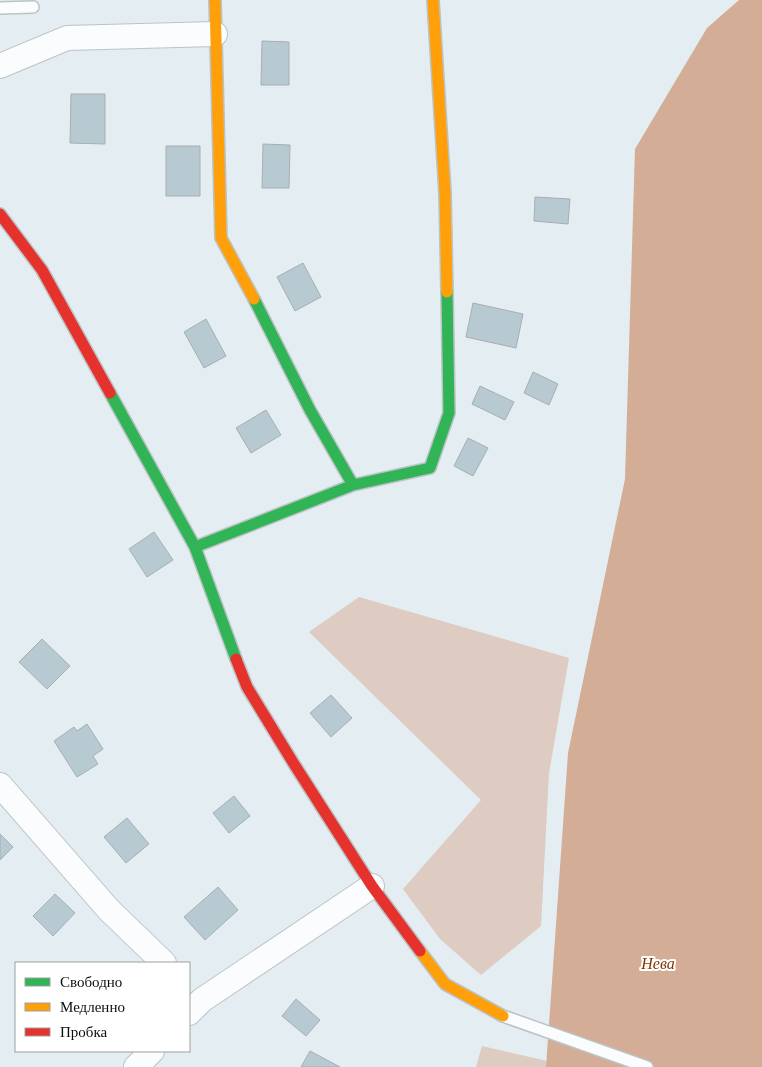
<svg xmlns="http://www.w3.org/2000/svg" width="762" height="1067" viewBox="0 0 762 1067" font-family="'Crimson Pro',serif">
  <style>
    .green { fill: #decbc1 }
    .water { fill: #d4ad97 }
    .building { fill: #b7c9d1; stroke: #a8aeb2 }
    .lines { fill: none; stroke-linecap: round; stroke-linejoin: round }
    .lane-casing { stroke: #bcc3c6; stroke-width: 14 }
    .street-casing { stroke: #bcc3c6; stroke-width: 26 }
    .fast-casing { stroke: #bcc3c6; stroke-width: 14 }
    .slow-casing { stroke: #bcc3c6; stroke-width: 14 }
    .jam-casing { stroke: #bcc3c6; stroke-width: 14 }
    .lane { stroke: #fbfcfd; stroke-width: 11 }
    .street { stroke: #fbfcfd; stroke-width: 24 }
    .fast { stroke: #30b455; stroke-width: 11 }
    .slow { stroke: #ff9f0a; stroke-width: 11 }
    .jam { stroke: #e5322d; stroke-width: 11 }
    .labels { text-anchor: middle; stroke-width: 4; stroke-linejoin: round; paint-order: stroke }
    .water-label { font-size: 16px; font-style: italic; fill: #803701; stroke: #fff }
  </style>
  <rect width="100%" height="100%" fill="#e4edf1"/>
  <path class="green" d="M 359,597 L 569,658 L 549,773 L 541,926 L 481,975 L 440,939 L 403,889 L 481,800 L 309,632 Z
    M 482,1046 L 547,1061 L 546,1067 L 476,1067 Z"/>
  <path class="water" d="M 739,0 L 762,0 L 762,1067 L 546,1067 L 568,753 L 625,479 L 635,149 L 707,28 Z"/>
  <path class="building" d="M 262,41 L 289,42 L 289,85 L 261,85 Z
    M 71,94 L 105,94 L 105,144 L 70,143 Z
    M 263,144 L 290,145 L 289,188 L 262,188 Z
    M 166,146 L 200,146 L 200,196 L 166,196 Z
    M 535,197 L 570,199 L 568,224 L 534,221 Z
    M 303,263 L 321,297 L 295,311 L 277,277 Z
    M 473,303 L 523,314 L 516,348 L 466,337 Z
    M 206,319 L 226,356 L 204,368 L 184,332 Z
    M 533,372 L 558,384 L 549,405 L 524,393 Z
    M 480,386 L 514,402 L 505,420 L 472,404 Z
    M 266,410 L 281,435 L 251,453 L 236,428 Z
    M 468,438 L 488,448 L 473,476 L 454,466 Z
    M 154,532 L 173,560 L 147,577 L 129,549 Z
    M 42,639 L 70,666 L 47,689 L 19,662 Z
    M 331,695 L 352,718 L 331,737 L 310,713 Z
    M 87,724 L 103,749 L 93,756 L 98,764 L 77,777 L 54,741 L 74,727 L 77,731 Z
    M 234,796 L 250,816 L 229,833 L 213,813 Z
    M 127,818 L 149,844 L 126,863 L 104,837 Z
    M 0,834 L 13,847 L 0,860 Z
    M 218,887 L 238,910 L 205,940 L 184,917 Z
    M 55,894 L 75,913 L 53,936 L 33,916 Z
    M 296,999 L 320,1020 L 306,1036 L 282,1016 Z
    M 310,1051 L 340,1067 L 301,1067 Z"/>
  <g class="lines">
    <g class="lane-casing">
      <path id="lane" d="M 0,8 L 33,7
        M 503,1016 L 647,1067"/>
    </g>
    <g class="street-casing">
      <path id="street" d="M 0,66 L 67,38 L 215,34
        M 0,785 L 109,910 L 164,963
        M 189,1013 L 202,1000 L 372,886
        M 136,1067 L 152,1051"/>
    </g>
    <g class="fast-casing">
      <path id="fast" d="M 254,299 L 310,410 L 353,485
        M 110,393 L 195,547 L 236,659
        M 195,547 L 353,485 L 430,468 L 449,413 L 447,292"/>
    </g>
    <g class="slow-casing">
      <path id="slow" d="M 215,0 L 221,238 L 254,299
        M 433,0 L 445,193 L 447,292
        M 420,951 L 445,984 L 503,1016"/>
    </g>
    <g class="jam-casing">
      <path id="jam" d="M 0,214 L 42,270 L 110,393
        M 236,659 L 247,687 L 294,764 L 372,886 L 420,951"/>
    </g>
    <use href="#lane" class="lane"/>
    <use href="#street" class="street"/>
    <use href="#fast" class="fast"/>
    <use href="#slow" class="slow"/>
    <use href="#jam" class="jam"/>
  </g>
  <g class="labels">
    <g class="water-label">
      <text x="658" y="969">Нева</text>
    </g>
  </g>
  <rect x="15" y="962" width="175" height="90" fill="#ffffff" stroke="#9d9fa0"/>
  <rect x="25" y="978" width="25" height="8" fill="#30b455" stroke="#9d9fa0"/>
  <text x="60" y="987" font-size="15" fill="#0a0f11">Свободно</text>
  <rect x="25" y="1003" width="25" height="8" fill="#ff9f0a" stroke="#9d9fa0"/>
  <text x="60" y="1012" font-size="15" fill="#0a0f11">Медленно</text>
  <rect x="25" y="1028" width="25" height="8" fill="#e5322d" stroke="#9d9fa0"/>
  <text x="60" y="1037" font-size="15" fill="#0a0f11">Пробка</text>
</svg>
